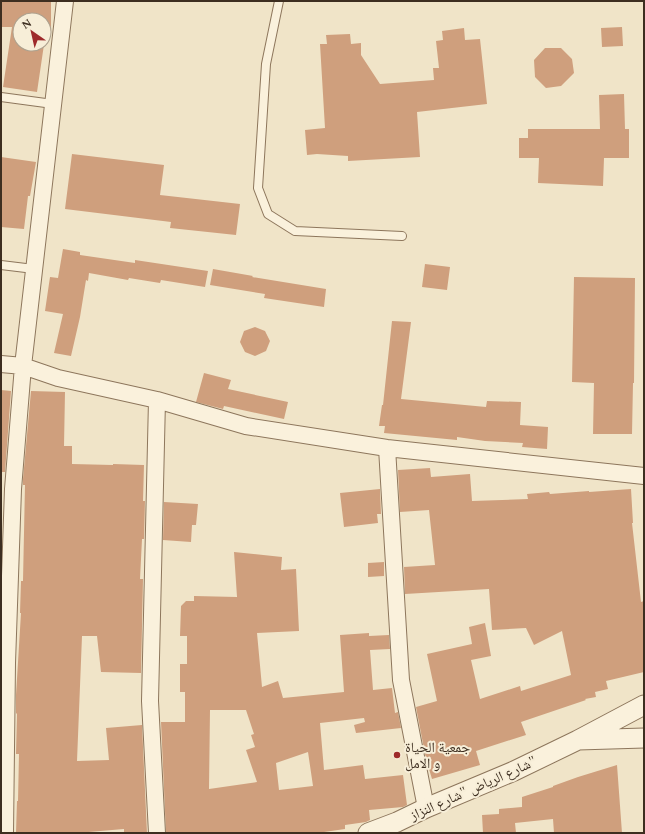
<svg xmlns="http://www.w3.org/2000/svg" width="645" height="834" viewBox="0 0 645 834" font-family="Spectral,'Noto Naskh Arabic',serif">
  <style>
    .building { fill: #cf9f7d; fill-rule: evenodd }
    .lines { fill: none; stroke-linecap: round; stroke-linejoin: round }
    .service-casing { stroke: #8d765c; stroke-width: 10 }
    .minor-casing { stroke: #8d765c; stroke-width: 18 }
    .tertiary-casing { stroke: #8d765c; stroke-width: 21 }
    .service { stroke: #faf1dc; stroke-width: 8 }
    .minor { stroke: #faf1dc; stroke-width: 16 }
    .tertiary { stroke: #faf1dc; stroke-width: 19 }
    .poi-dot { fill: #9e2a2b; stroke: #f7eed8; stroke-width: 1.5 }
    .labels { text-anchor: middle; stroke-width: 4; stroke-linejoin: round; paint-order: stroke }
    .poi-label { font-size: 14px; fill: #3d2e20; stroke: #f7eed8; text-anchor: start }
    .street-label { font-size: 14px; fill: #3d2e20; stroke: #f7eed8 }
  </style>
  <rect width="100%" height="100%" fill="#f0e4c8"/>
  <path class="building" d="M 1,1 L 51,1 L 51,31 L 46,31 L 37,92 L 3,87 L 12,27 L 1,27 ZM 20,20 L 44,20 L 44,44 L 20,44 Z
    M 622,27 L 623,46 L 602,47 L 601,28 Z
    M 464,28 L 465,40 L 480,39 L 487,104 L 417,112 L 420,157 L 348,161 L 348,156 L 317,154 L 307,155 L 305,130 L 325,128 L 320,44 L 327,44 L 326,35 L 350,34 L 351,44 L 361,43 L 361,55 L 380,84 L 434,80 L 433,68 L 439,68 L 436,41 L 443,40 L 442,31 Z
    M 545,48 L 561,48 L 572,59 L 574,73 L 561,86 L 546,88 L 535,77 L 534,60 Z
    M 624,94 L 625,129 L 629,129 L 629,158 L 604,158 L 603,186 L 538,183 L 539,158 L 519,158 L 519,138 L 528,138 L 528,129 L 600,129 L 599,95 Z
    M 72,154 L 164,165 L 160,195 L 240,204 L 236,235 L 170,228 L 171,222 L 65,209 Z
    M 1,157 L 36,162 L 30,196 L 28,196 L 24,229 L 1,227 Z
    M 63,249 L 80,252 L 80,255 L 135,263 L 135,260 L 208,271 L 205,287 L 161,280 L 160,283 L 129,278 L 128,280 L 89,273 L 88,281 L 86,280 L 80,317 L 71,356 L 54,353 L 63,314 L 45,311 L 50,277 L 58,278 Z
    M 425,264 L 450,267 L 447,290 L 422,287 Z
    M 213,269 L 253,276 L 252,277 L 326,289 L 324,307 L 264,298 L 265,294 L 210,285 Z
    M 574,277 L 635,278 L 634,383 L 633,383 L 632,434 L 593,434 L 594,383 L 572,382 Z
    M 392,321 L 411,322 L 401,399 L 486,407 L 487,401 L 521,402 L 520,425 L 548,427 L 547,449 L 522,447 L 523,443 L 485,441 L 457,437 L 457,440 L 384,433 L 385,426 L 379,426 L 382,405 L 383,405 Z
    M 255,327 L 265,331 L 270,341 L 266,351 L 255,356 L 245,352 L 240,342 L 244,331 Z
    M 204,373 L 231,380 L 228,389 L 288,402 L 284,419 L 224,406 L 223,409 L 196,402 Z
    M 1,390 L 11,391 L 5,472 L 1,472 Z
    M 31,391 L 65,392 L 64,446 L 72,446 L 72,464 L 113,465 L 113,464 L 144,465 L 143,501 L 145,501 L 144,539 L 142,539 L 140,579 L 143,579 L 141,673 L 101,672 L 97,636 L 82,636 L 77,761 L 109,760 L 106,728 L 142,725 L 147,833 L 124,833 L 124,829 L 77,833 L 16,833 L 17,801 L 18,801 L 19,754 L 16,754 L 17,714 L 16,713 L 16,695 L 21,613 L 20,613 L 21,581 L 23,581 L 25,485 L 23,485 L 23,479 Z
    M 430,468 L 431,477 L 470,474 L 472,501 L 528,499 L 527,494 L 549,492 L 550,494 L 589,491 L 589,492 L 631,489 L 633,523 L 632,523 L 641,602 L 644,601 L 644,672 L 606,681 L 608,689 L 595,692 L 596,697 L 585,699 L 586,700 L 521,722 L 526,735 L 476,751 L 480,765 L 432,779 L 426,759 L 416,707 L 437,701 L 427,654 L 472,644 L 469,627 L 485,623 L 491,656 L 471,660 L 480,699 L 520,686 L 521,691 L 571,675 L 562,631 L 534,645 L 526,628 L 492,630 L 489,589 L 405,594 L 404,567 L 435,565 L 429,510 L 400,512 L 398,470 Z
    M 380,489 L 381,514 L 377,514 L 378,523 L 344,527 L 340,493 Z
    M 164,502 L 198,504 L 196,525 L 192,525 L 191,542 L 163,540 Z
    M 234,552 L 282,557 L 281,570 L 296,569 L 299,631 L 257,633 L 262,687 L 278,681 L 283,698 L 344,692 L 340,635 L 369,633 L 369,636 L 389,635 L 390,649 L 370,650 L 373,690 L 392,688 L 395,713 L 398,712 L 401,728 L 356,733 L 354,725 L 365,722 L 364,718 L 320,723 L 324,770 L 363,765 L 365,779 L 403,775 L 407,805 L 403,807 L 369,810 L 370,820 L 366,822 L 345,825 L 345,829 L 317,833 L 166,833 L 161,722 L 185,722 L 185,692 L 180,692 L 180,664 L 187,664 L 187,636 L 180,636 L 181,606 L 186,601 L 194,601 L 194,596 L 237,597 ZM 210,710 L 246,710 L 254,734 L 251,735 L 255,747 L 246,750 L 257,782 L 209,789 ZM 308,752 L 313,786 L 279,790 L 276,763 Z
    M 384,562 L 384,576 L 368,577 L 368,563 Z
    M 617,765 L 622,833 L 554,833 L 553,819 L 515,823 L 516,833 L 483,833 L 482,815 L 499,814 L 499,809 L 522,807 L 522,797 L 553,787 L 553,786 L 578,777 Z"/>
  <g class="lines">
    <g class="service-casing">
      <path id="service" d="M 279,1 L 266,64 L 258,188 L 268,214 L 295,231 L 402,236
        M 1,97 L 53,104
        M 1,265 L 34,269"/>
    </g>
    <g class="minor-casing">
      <path id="minor" d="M 1,364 L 23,366 L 58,378 L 157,400 L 246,426 L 387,448 L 644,476
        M 157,400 L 150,701 L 157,833
        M 387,448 L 401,680 L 426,808
        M 5,833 L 7,663 L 13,489 L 23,366 L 65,1"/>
    </g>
    <g class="tertiary-casing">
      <path id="tertiary" d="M 644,705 L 578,740 L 644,738
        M 368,833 L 397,822 L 426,808 L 514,771 L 578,740"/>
    </g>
    <use href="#service" class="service"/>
    <use href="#minor" class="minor"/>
    <use href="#tertiary" class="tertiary"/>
  </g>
  <circle class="poi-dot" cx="397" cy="755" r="4"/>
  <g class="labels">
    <g class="poi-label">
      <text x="405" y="752">جمعية الحياة<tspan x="405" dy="16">و الامل</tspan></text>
    </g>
    <g class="street-label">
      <text transform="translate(473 788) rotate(-24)" y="5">شارع الرياض "شارع النزاز"</text>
    </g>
  </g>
  <rect width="645" height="834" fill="none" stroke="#3d2e20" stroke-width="4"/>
  <g transform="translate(32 32) rotate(326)"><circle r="19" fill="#f7eed8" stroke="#ada18e"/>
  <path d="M0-3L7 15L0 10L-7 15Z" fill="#9e2a2b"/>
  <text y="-6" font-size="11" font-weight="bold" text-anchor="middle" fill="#3d2e20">N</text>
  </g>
</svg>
